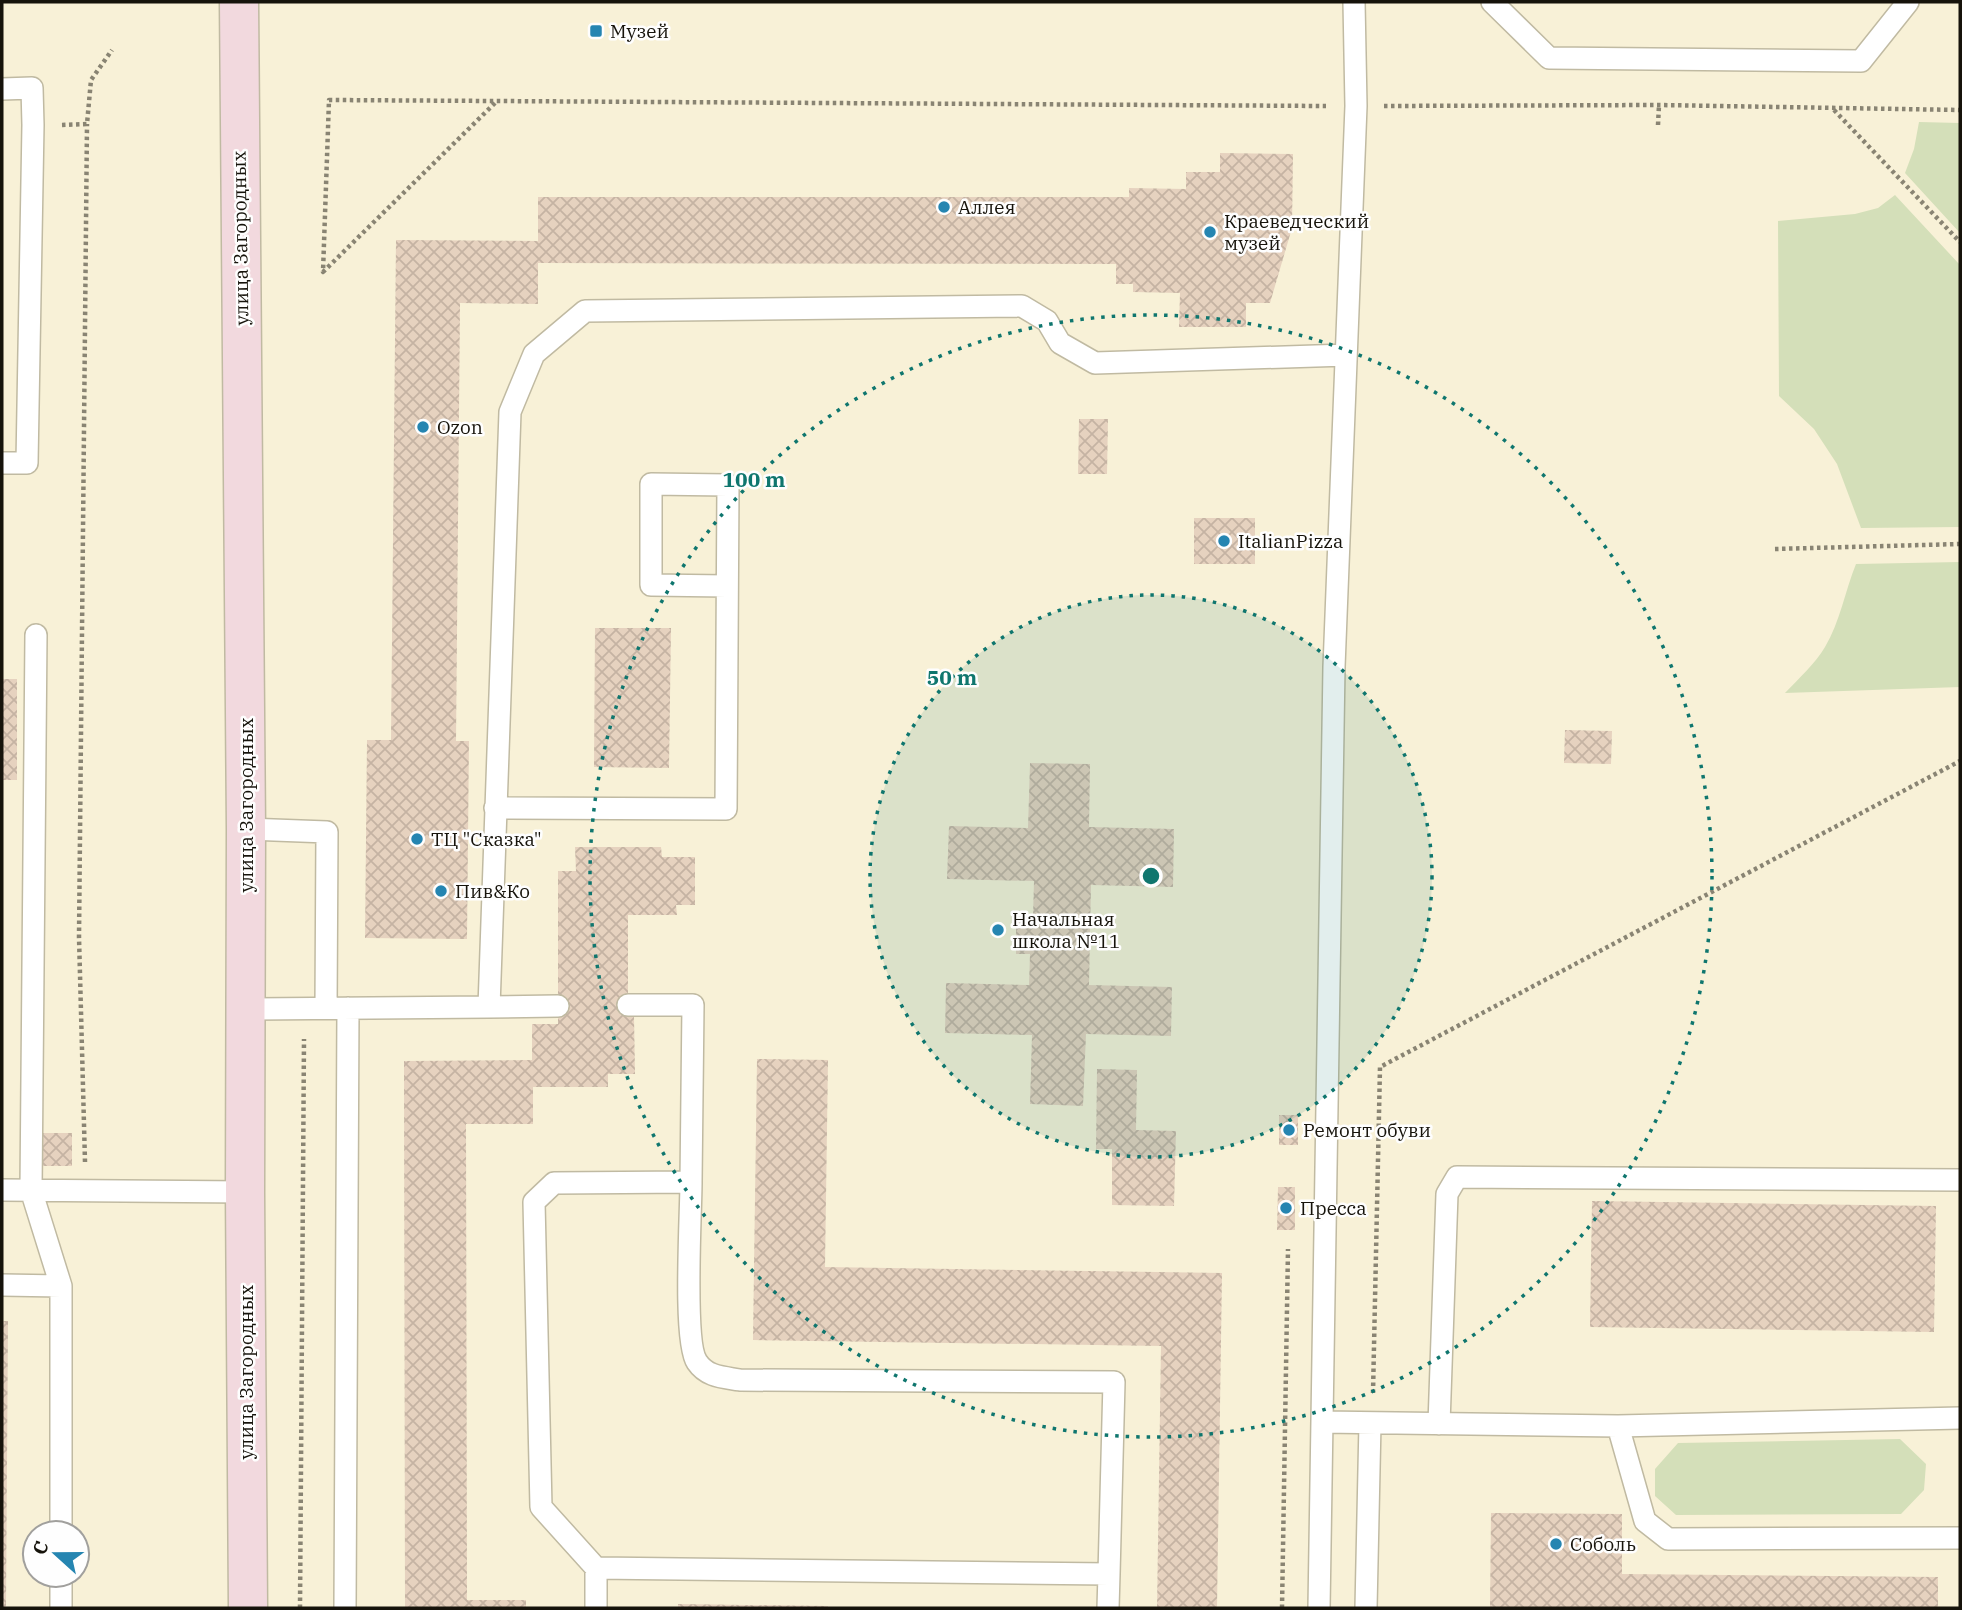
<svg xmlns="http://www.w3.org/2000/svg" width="1962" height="1610" viewBox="0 0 1962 1610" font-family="'IBM Plex Serif',serif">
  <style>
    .green { fill: #d4dfb9 }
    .building { fill: url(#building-cross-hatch) }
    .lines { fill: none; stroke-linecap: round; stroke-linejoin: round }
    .lane-casing { stroke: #c0baa2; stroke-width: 24 }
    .secondary-casing { stroke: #c0baa2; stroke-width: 41 }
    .path { stroke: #898473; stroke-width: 4.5; stroke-dasharray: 3.5 3.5; stroke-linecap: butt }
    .lane { stroke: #fff; stroke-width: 21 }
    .secondary { stroke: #f2d9de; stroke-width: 38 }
    .ring { fill: none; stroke: #0f766e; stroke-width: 3.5; stroke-dasharray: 3.5 7 }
    .poi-dot { fill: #2585b1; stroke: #fefefe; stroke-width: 2.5 }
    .labels { text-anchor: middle; stroke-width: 5; stroke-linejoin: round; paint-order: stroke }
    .poi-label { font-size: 19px; fill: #16130b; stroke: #fefefe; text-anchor: start }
    .street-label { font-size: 19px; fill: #16130b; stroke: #fefefe }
    .centre { fill: #0f766e; stroke: #fefefe; stroke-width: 3.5 }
    .ring-label { font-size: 21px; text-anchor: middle; font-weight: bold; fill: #0f766e; stroke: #fefefe; stroke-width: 5; stroke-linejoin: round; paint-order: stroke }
  </style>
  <defs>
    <pattern id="building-cross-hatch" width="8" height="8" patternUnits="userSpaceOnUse" patternTransform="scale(1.75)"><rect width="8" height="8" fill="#e6d2bf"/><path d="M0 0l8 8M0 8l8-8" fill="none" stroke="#c5b3a3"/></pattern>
  </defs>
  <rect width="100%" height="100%" fill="#f8f1d7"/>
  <path class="green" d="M 1919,122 L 1960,123 L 1960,233 L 1905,173 L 1914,149 Z
    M 1895,195 L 1960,265 L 1960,527 L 1861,528 L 1837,464 L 1814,429 L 1779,396 L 1778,221 L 1855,214 L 1878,208 Z
    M 1960,562 L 1960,687 L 1785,693 C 1799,678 1815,664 1825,647 C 1840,622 1845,591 1856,564 Z
    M 1900,1439 L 1926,1464 L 1924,1490 L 1901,1514 L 1676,1515 L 1655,1496 L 1655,1469 L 1678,1443 Z"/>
  <path class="building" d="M 1220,153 L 1293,154 L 1292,228 L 1270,303 L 1246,303 L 1246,327 L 1179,327 L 1180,293 L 1133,292 L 1133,284 L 1116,284 L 1116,264 L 538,263 L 538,304 L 460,303 L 456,741 L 469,741 L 467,939 L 365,938 L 367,740 L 391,740 L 396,240 L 538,241 L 538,197 L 1129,197 L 1129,188 L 1186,189 L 1186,172 L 1220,172 Z
    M 1079,419 L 1108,419 L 1107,474 L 1078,474 Z
    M 1194,518 L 1255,518 L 1255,564 L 1194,564 Z
    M 595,628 L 671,628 L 669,768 L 594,767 Z
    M 2,679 L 17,679 L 17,780 L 2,780 Z
    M 1565,730 L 1612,731 L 1611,764 L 1564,763 Z
    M 1030,763 L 1090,764 L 1089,827 L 1174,829 L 1173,887 L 1091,885 L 1089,985 L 1172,987 L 1171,1036 L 1086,1034 L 1083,1106 L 1030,1104 L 1032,1035 L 945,1033 L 946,983 L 1029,985 L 1030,954 L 1016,954 L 1016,917 L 1033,917 L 1034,881 L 947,879 L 949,826 L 1028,828 Z
    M 575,847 L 661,847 L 662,857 L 695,857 L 695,905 L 676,905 L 677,915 L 628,915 L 628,1017 L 634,1017 L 635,1074 L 608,1074 L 608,1087 L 533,1087 L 533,1124 L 466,1124 L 467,1600 L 526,1600 L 526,1608 L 405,1608 L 404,1061 L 532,1060 L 532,1024 L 558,1024 L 558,871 L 576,871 Z
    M 757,1059 L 828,1060 L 825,1267 L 1222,1273 L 1217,1608 L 1157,1608 L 1161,1346 L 753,1340 Z
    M 1097,1069 L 1137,1070 L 1136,1130 L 1176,1131 L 1174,1206 L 1112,1205 L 1112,1149 L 1096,1149 Z
    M 1279,1115 L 1298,1115 L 1298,1145 L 1279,1145 Z
    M 41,1133 L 72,1133 L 72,1166 L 41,1166 Z
    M 1278,1187 L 1295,1187 L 1295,1230 L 1277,1230 Z
    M 1592,1201 L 1936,1206 L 1934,1332 L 1590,1327 Z
    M 2,1321 L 8,1321 L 6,1608 L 2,1608 Z
    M 1491,1513 L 1622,1514 L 1622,1574 L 1938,1577 L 1938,1608 L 1490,1608 Z
    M 678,1604 L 828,1606 L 828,1608 L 678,1608 Z"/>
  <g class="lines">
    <g class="lane-casing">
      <path id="lane" d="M 1492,2 L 1549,58 L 1861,61 L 1908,2
        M 2,89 L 32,88 L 33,125 L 27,463 L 2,463
        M 36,635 L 31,1190 L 61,1286 L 61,1533
        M 495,808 L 726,809 L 728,485 L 651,484 L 651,585 L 727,586
        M 246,829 L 327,832 L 326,1008
        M 628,1005 L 693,1005 L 691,1182
        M 489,1007 L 558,1006
        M 247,1009 L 489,1007 L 510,412 L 534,354 L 585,311 L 1022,306 L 1047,321 L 1060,343 L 1095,363 L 1346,355
        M 2,1190 L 245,1192
        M 2,1285 L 61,1286
        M 1322,1422 L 1618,1426 L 1960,1418
        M 1439,1424 L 1447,1194 L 1457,1177 L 1960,1180
        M 1618,1426 L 1645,1521 L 1668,1539 L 1960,1538
        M 61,1608 L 61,1575
        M 345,1608 L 348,1008
        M 596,1608 L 596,1568 L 541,1507 L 534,1202 L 554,1183 L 691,1182 C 691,1214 683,1342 697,1362 C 707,1377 723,1377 740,1380 L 1114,1382 L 1109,1574 L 596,1568
        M 1108,1608 L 1109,1574
        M 1319,1608 L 1334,667 L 1356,106 L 1354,2
        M 1366,1608 L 1370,1423"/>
    </g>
    <g class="secondary-casing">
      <path id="secondary" d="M 239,2 L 246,829 L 245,1192 L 248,1608"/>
    </g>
    <path class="path" d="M 495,103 L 323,272 L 329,100 L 1326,106
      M 1384,106 L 1659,105 L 1960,110
      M 1834,110 L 1960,242
      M 62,125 L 87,124 L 91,80 L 112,50
      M 1658,125 L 1659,105
      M 1775,549 L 1960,544
      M 85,1162 L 79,937 L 87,124
      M 1373,1393 L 1380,1067 L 1960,761
      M 300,1608 L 304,1039
      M 1282,1608 L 1288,1249"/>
    <use href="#lane" class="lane"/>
    <use href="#secondary" class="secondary"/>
  </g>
  <circle cx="1151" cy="876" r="281" fill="#0f766e" fill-opacity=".12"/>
  <g class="ring">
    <circle cx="1151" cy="876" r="281"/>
    <circle cx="1151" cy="876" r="561"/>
  </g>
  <g class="poi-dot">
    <rect x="589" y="24" width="14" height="14" rx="3.5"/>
    <circle cx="944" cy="207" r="7"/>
    <circle cx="1210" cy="232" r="7"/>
    <circle cx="423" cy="427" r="7"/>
    <circle cx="1224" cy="541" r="7"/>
    <circle cx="417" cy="839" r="7"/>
    <circle cx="441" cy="891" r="7"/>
    <circle cx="998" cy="930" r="7"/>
    <circle cx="1289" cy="1130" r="7"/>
    <circle cx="1286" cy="1208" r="7"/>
    <circle cx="1556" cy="1544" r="7"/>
  </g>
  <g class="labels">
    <g class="poi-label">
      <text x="610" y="38">Музей</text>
      <text x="958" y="214">Аллея</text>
      <text x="1224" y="228">Краеведческий<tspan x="1224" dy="22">музей</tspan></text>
      <text x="437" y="434">Ozon</text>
      <text x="1238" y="548">ItalianPizza</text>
      <text x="431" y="846">ТЦ "Сказка"</text>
      <text x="455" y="898">Пив&amp;Ко</text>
      <text x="1012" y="926">Начальная<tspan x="1012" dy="22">школа №11</tspan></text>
      <text x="1303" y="1137">Ремонт обуви</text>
      <text x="1300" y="1215">Пресса</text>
      <text x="1570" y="1551">Соболь</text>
    </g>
    <g class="street-label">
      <text transform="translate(240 238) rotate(-91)" y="7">улица Загородных</text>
      <text transform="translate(246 805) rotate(-90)" y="7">улица Загородных</text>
      <text transform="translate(246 1372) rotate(-90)" y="7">улица Загородных</text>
    </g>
  </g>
  <circle cx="1151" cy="876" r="10" class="centre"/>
  <g class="ring-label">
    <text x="754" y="487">100 m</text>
    <text x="952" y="685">50 m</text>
  </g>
  <rect width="1962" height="1610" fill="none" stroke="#16130b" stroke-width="7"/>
  <g transform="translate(56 1554) rotate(291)"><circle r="33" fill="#fefefe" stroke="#a1a09d" stroke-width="2"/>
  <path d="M0-5L12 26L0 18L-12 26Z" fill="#2585b1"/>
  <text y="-10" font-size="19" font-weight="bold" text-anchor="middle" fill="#16130b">С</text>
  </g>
</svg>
